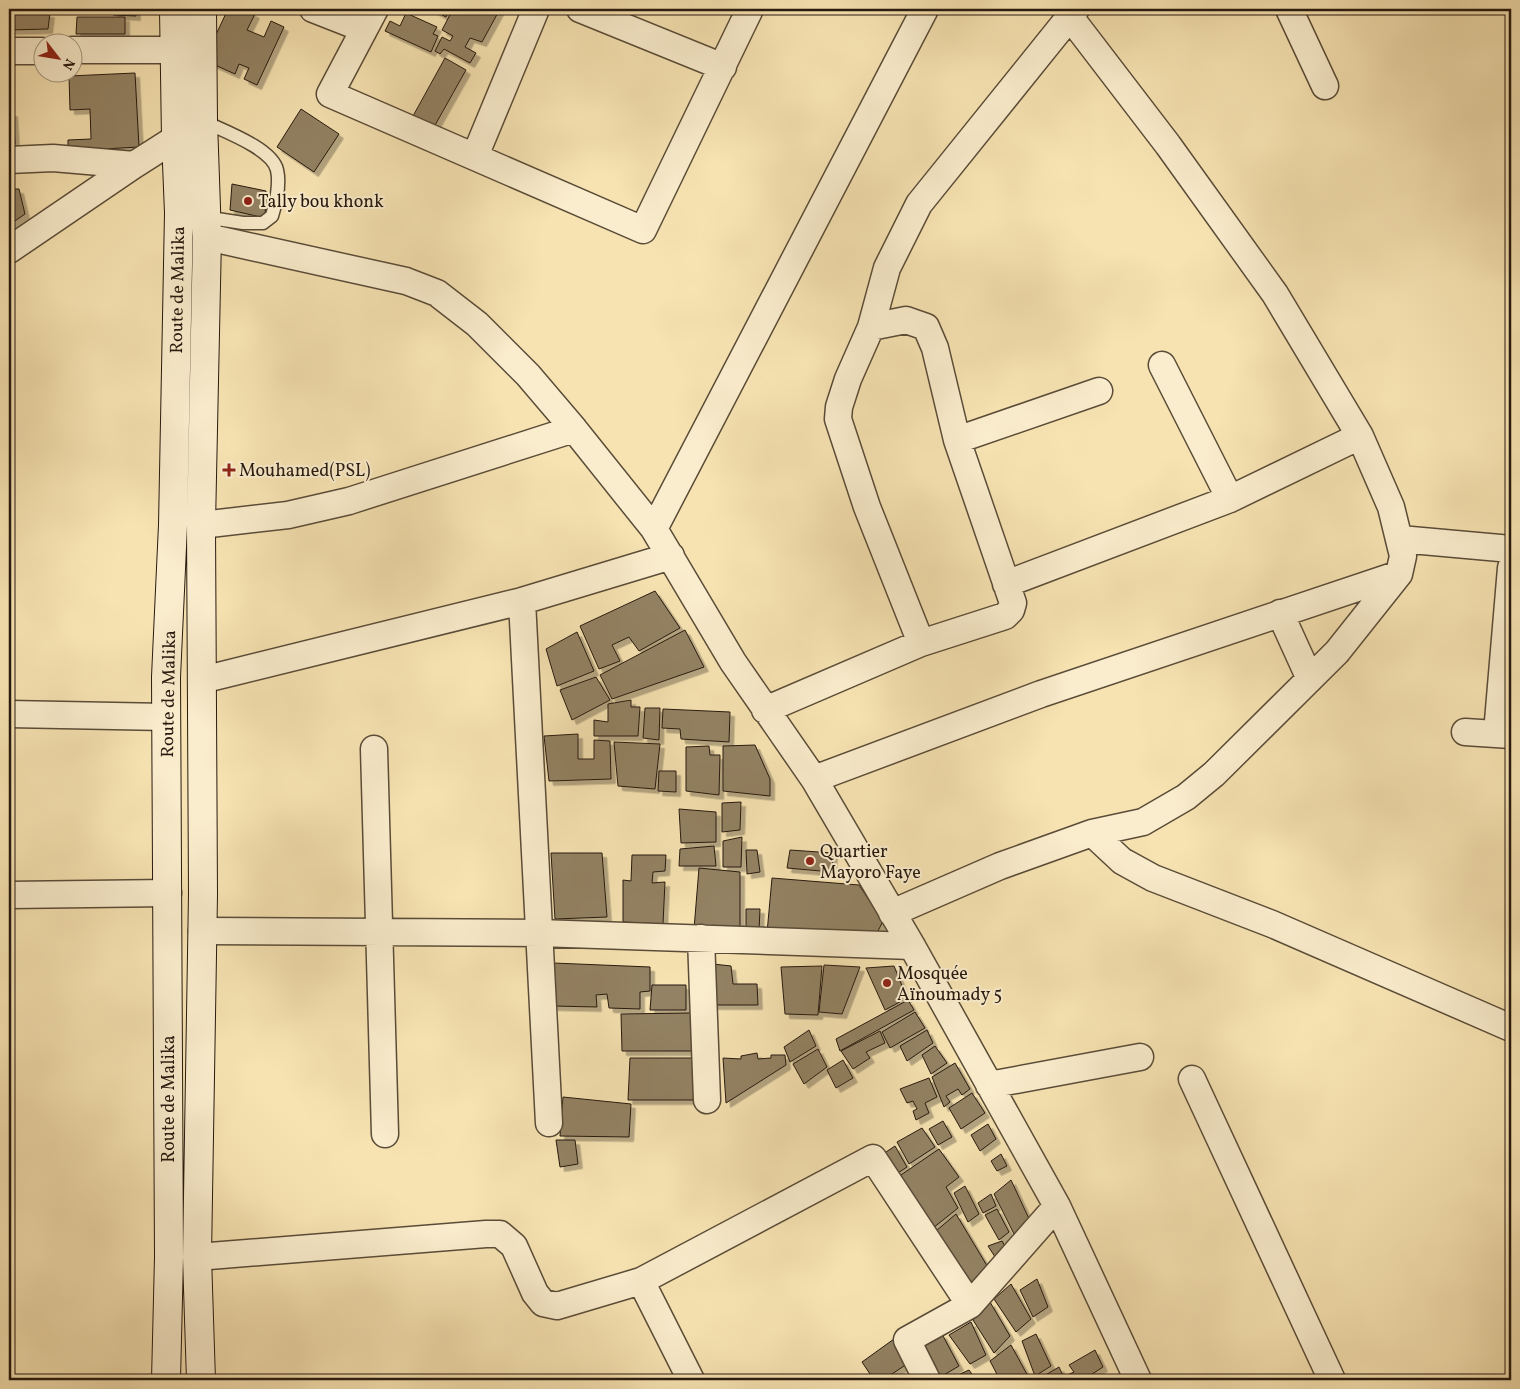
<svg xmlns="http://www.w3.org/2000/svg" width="1520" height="1389" viewBox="0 0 1520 1389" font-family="Vollkorn,serif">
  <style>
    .building { fill: #938264; stroke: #26190f; filter: url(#shadow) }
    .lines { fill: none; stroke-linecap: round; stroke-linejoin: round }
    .lane-casing { stroke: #5a4c38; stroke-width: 15 }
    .street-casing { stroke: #5a4c38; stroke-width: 29 }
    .secondary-casing { stroke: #26190f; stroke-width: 30 }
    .lane { stroke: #faedcd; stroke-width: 12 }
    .street { stroke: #faedcd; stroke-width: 26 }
    .secondary { stroke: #faedcd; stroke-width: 28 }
    .poi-dot { fill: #8f2418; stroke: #faedcd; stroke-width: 2 }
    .labels { text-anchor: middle; stroke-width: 4; stroke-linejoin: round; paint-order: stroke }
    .poi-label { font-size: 18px; fill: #26190f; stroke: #faedcd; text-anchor: start }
    .street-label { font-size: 18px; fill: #26190f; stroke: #faedcd }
  </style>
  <defs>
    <filter id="shadow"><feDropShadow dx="4.5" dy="4.5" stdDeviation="0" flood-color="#0004"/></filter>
  </defs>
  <rect width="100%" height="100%" fill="#f7e3b2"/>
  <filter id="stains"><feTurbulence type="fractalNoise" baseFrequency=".004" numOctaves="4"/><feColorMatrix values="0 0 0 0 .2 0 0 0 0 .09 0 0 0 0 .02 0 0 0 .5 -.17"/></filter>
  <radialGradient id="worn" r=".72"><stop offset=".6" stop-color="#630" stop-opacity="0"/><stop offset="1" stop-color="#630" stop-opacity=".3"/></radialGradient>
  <path class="building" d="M 113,9 L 136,9 L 136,16 L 113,15 Z
    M 228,9 L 244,9 L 255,14 L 247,30 L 264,37 L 271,21 L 284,27 L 257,85 L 244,79 L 249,68 L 239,64 L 235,74 L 204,60 Z
    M 431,9 L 450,9 L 446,17 Z
    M 453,9 L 500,9 L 482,42 L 470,38 L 465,47 L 476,53 L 470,63 L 444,49 L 440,54 L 435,51 L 442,37 L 450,41 L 453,36 L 442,30 Z
    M 9,13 L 50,13 L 48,29 L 9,30 Z
    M 406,13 L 437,27 L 433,34 L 438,36 L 431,52 L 385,31 L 390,21 L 400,26 Z
    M 77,17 L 125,17 L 125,34 L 76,34 Z
    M 445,58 L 466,70 L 434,127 L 413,116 Z
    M 135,73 L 139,147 L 68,151 L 68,140 L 91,139 L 90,109 L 70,110 L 69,76 Z
    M 301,109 L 339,134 L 314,172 L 277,147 Z
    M 9,112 L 13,112 L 15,144 L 9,144 Z
    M 232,184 L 266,191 L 265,218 L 230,210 Z
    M 9,189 L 19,189 L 25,214 L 9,225 Z
    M 655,591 L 680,628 L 639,651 L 629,637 L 612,645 L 620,661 L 599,669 L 580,626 Z
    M 685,630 L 704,667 L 612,699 L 600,675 Z
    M 577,632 L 594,671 L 557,686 L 546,649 Z
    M 596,677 L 610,700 L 572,720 L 560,690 Z
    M 631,700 L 631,707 L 640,707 L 638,736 L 594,736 L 594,720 L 608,722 L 608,704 Z
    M 645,708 L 660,708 L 659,740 L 643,738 Z
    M 663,709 L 730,712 L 729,742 L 681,739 L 680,729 L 662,728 Z
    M 578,734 L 578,759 L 594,759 L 594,740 L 610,741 L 611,779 L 549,781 L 544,736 Z
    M 614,742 L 660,744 L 655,789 L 618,786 Z
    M 755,745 L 770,779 L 770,796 L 723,791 L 723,746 Z
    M 709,746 L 710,755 L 720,755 L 719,795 L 686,791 L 686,747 Z
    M 659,771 L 676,771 L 676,792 L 658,791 Z
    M 741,802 L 740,830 L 722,832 L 722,803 Z
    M 679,809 L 716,812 L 716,842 L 681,843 Z
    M 742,837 L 741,867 L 723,867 L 723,841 Z
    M 714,846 L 716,866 L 679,866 L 680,849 Z
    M 746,850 L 757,850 L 760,872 L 747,874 Z
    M 790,850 L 833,853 L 832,872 L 787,868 Z
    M 551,853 L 602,853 L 607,917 L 555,919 Z
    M 632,855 L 666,855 L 665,871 L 653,872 L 652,883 L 665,882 L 663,924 L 623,922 L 623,880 L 631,881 Z
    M 699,868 L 740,872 L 740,931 L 694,929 Z
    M 772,878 L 859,885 L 883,921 L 877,933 L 767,933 Z
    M 746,909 L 760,909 L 759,931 L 746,931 Z
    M 553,963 L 650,967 L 650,991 L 640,992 L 640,1009 L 609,1008 L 607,994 L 596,995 L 597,1007 L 553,1006 Z
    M 713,964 L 731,966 L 733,984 L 757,984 L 758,1005 L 713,1005 Z
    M 824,965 L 860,967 L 842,1014 L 819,1012 Z
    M 822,966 L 818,1015 L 785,1014 L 781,967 Z
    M 894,966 L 907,998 L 885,1010 L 866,968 Z
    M 652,985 L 686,985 L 686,1010 L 650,1010 Z
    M 908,1000 L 914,1010 L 840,1051 L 836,1039 Z
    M 915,1012 L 925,1028 L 890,1048 L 882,1032 Z
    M 691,1013 L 692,1051 L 622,1051 L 621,1014 Z
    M 809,1030 L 816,1046 L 790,1062 L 784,1047 Z
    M 927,1030 L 933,1043 L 907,1061 L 900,1046 Z
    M 880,1031 L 885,1043 L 866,1052 L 870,1058 L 853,1069 L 841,1051 Z
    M 935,1046 L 947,1063 L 931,1074 L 922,1055 Z
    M 818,1049 L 827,1067 L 804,1084 L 793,1064 Z
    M 757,1053 L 758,1059 L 771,1058 L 771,1055 L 785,1055 L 786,1065 L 726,1103 L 723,1058 L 741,1059 L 741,1056 Z
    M 630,1058 L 693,1058 L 696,1100 L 628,1100 Z
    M 843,1060 L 853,1078 L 836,1088 L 827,1070 Z
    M 955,1063 L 970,1089 L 962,1095 L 958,1089 L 946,1096 L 950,1102 L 944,1107 L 932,1077 Z
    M 929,1078 L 937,1097 L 925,1103 L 929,1113 L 916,1120 L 913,1111 L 917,1109 L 913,1101 L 907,1103 L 900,1089 Z
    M 972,1093 L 985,1113 L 961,1129 L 949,1108 Z
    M 563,1097 L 631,1104 L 629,1137 L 560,1136 Z
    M 943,1121 L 952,1137 L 938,1145 L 929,1129 Z
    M 988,1124 L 996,1139 L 980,1151 L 971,1135 Z
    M 922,1128 L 935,1147 L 909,1164 L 897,1142 Z
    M 556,1140 L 575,1140 L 578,1164 L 560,1167 Z
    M 895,1146 L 907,1167 L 895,1175 L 883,1154 Z
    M 939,1149 L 959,1177 L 946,1187 L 958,1208 L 933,1228 L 898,1177 Z
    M 1001,1154 L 1007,1166 L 997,1171 L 991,1161 Z
    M 1011,1180 L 1031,1223 L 1014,1234 L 994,1194 Z
    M 965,1186 L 979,1214 L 968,1222 L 954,1193 Z
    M 991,1194 L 996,1206 L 983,1213 L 978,1203 Z
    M 997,1209 L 1009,1232 L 999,1240 L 985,1215 Z
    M 956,1214 L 992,1274 L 975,1290 L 936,1231 Z
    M 1002,1241 L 1009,1253 L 999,1263 L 988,1246 Z
    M 1037,1279 L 1048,1307 L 1033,1317 L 1020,1290 Z
    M 1011,1284 L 1031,1319 L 1016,1332 L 994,1299 Z
    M 990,1302 L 1010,1336 L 994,1353 L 973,1320 Z
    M 971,1322 L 986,1355 L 970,1364 L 949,1335 Z
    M 942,1334 L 959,1366 L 937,1379 L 918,1349 Z
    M 1036,1334 L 1051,1366 L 1035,1376 L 1022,1341 Z
    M 894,1339 L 910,1362 L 883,1380 L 874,1380 L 862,1362 Z
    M 1011,1345 L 1029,1378 L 1026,1380 L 1000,1380 L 990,1361 Z
    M 1095,1350 L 1103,1367 L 1083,1380 L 1068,1380 L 1065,1376 L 1074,1372 L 1069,1365 Z
    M 1059,1367 L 1065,1380 L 1037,1380 Z
    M 969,1370 L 976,1380 L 947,1380 Z"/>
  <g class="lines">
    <g class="lane-casing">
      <path id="lane" d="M 203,121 C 221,130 272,148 277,170 C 280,183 276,203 272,216 L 263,223 L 243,223 L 204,217"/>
    </g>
    <g class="street-casing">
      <path id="street" d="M 313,9 L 364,29
        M 375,9 L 330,94 L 643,230 L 750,9
        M 580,9 L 723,67
        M 1289,9 L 1325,86
        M 72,50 L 174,50
        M 9,51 L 42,51
        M 475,156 L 536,9
        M 9,160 L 53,158 L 134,165
        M 207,237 L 406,281 L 437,293 L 477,324 L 528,375 L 574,429 L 654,529 L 733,662 L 814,779 L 912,946 L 1057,1206 L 1138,1380
        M 9,250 L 134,165 L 192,128
        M 1162,365 L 1230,499
        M 957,440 L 1099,391
        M 201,525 L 288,515 L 349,501 L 574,429
        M 654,529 L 925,9
        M 1400,539 L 1511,549
        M 1006,584 L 1230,499 L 1360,436
        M 522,601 L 549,1123
        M 1280,613 L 1310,679
        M 921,643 L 867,507 L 838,419 L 839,407 L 848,379 L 871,327 L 887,268 L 919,204 L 1076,9
        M 202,680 L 522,601 L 671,556
        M 765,710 L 921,643 L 1005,616 L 1011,610 L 1013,603 L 957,440 L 935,348 L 926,327 L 906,320 L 871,327
        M 9,714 L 166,717
        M 1465,732 L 1511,735
        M 1497,733 L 1511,568
        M 374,749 L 385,1134
        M 814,779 L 1041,694 L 1399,574
        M 1092,833 L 1122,861 L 1153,878 L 1272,924 L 1511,1028
        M 9,895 L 168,893
        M 892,913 L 1000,866 L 1092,833 L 1143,822 L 1186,797 L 1214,774 L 1337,652 L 1399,574 L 1403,556 L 1391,507 L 1360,436 L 1275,294 L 1168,145 L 1070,17
        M 202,931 L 539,933 L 912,946
        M 701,938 L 707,1100
        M 1192,1079 L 1332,1380
        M 989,1085 L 1140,1057
        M 197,1257 L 486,1234 L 500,1234 L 514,1246 L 535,1293 L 543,1303 L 557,1306 L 641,1281 L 873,1158 L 970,1305
        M 641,1281 L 691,1380
        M 927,1380 L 907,1340 L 970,1305 L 1057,1206"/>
    </g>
    <g class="secondary-casing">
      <path id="secondary" d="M 166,1380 L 169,1257 L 166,677 L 173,525 L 179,213 L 176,139 L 174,9
        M 201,1380 L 197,1257 L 203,894 L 201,525 L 207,237 L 203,121 L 202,9"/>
    </g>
    <use href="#lane" class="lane"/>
    <use href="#street" class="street"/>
    <use href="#secondary" class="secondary"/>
  </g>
  <g class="poi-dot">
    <circle cx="248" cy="201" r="5"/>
    <path d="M226.5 462.5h5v5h5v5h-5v5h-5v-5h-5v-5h5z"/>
    <circle cx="810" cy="861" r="5"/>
    <circle cx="887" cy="983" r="5"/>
  </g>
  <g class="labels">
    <g class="poi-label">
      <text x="258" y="207">Tally bou khonk</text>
      <text x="239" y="476">Mouhamed(PSL)</text>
      <text x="820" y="857">Quartier<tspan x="820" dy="21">Mayoro Faye</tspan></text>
      <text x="897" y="979">Mosquée<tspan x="897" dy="21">Aïnoumady 5</tspan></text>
    </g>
    <g class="street-label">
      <text transform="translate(177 290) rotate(-89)" y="6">Route de Malika</text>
      <text transform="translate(168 694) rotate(-89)" y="6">Route de Malika</text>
      <text transform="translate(168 1099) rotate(-90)" y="6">Route de Malika</text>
    </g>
  </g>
  <rect width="1520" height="1389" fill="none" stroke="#f7e3b2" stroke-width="30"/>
  <rect x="10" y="10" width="1500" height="1369" fill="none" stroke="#26190f" stroke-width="2.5"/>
  <rect x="15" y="15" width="1490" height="1359" fill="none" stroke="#26190f"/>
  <g transform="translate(58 58) rotate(121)"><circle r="24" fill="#faedcd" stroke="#a59881"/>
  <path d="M0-4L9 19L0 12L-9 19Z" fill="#8f2418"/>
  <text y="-8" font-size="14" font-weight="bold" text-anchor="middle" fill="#26190f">N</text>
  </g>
  <rect width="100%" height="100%" filter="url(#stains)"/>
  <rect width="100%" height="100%" fill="url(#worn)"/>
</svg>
